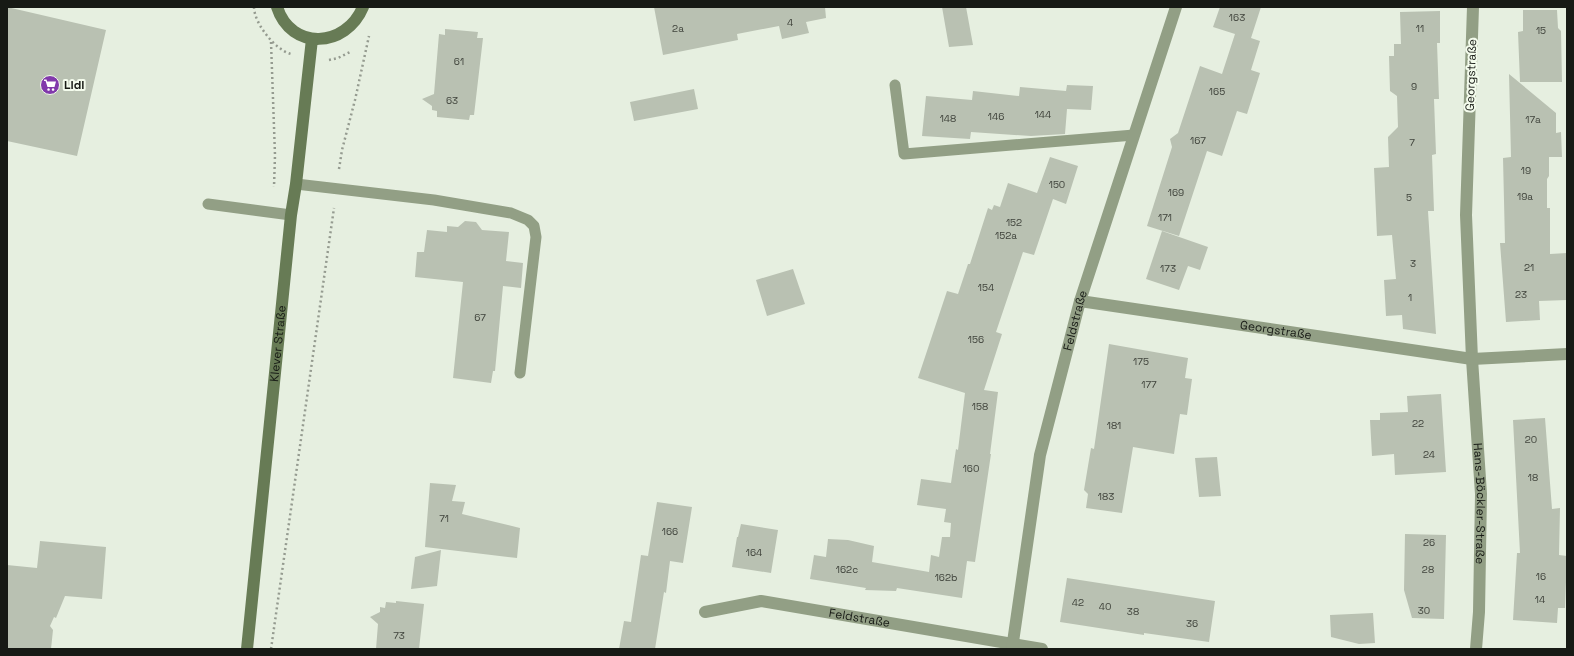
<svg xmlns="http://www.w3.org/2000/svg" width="1574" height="656" viewBox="0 0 1574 656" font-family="'Space Grotesk',sans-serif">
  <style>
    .building { fill: #b9c1b2 }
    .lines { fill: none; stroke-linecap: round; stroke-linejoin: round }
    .path { stroke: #959b90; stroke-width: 2.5; stroke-dasharray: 2 3; stroke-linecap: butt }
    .lane { stroke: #929f85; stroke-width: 11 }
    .street { stroke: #929f85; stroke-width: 12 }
    .secondary { stroke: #677b55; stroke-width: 12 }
    .labels { text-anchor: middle; stroke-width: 4; stroke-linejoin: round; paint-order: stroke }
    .number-label { font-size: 10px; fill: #40443c }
    .street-label { font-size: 12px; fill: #171a15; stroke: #f4fced }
    .poi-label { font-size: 12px; font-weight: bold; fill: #171a15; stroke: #f4fced; text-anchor: start }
  </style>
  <rect width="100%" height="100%" fill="#e6efe0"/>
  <path class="building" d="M 7,7 L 106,30 L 77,156 L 7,141 Z
    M 654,7 L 825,7 L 826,18 L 806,22 L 809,33 L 782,39 L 779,26 L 737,34 L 738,40 L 663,55 Z
    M 942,7 L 966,7 L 973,45 L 949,47 Z
    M 1220,7 L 1261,7 L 1251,38 L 1260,41 L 1251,70 L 1260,73 L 1247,114 L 1237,111 L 1222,156 L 1207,151 L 1179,236 L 1147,226 L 1172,147 L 1170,139 L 1178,133 L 1200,66 L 1222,74 L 1235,34 L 1213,27 Z
    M 1523,10 L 1557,10 L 1558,28 L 1561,31 L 1562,82 L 1520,82 L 1518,32 L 1523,31 Z
    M 1440,11 L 1440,43 L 1437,43 L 1439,99 L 1434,99 L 1436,154 L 1432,155 L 1434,211 L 1428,211 L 1436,334 L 1403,329 L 1402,315 L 1386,316 L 1384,280 L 1396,279 L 1392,235 L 1377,236 L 1374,168 L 1389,167 L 1388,137 L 1398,127 L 1397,96 L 1390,91 L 1389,56 L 1394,56 L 1394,44 L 1401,44 L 1400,12 Z
    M 445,29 L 478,32 L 477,38 L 483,38 L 474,115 L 470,115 L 469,120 L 437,117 L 437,111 L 432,110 L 432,106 L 422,99 L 434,94 L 439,34 L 445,35 Z
    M 1509,74 L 1556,113 L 1556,133 L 1561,132 L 1562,157 L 1549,157 L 1549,176 L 1547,179 L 1547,208 L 1550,208 L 1550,254 L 1567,253 L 1567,300 L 1539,301 L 1540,320 L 1506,322 L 1500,243 L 1505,243 L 1503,158 L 1511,157 Z
    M 1067,85 L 1093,86 L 1091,110 L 1067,109 L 1065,134 L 1031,136 L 971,132 L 970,139 L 922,136 L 926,96 L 972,100 L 973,91 L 1019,96 L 1020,87 L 1066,91 Z
    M 694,89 L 698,109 L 634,121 L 630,102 Z
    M 1050,157 L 1078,166 L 1066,204 L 1053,199 L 1034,255 L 1023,252 L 996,332 L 1002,334 L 984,390 L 998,392 L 990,454 L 991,454 L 975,562 L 967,561 L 962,598 L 897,588 L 896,591 L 865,590 L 866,588 L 810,579 L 814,555 L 826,557 L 828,539 L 848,540 L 874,546 L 872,562 L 929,572 L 931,555 L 939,557 L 942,537 L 950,537 L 951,523 L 944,522 L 946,509 L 917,505 L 921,479 L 951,483 L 956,449 L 958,450 L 965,393 L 918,378 L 947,291 L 958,294 L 968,264 L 970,264 L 988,208 L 992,210 L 994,205 L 1000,207 L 1008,183 L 1037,193 Z
    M 465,221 L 476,222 L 482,230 L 509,232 L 506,261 L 523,263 L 521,288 L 503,286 L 495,371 L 493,371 L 491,383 L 453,378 L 463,282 L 415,277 L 417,252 L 424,252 L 427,230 L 447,232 L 447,226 L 458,227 Z
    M 1162,231 L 1208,247 L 1200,270 L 1188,266 L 1179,290 L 1146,279 Z
    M 793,269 L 805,304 L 767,316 L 756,280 Z
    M 1109,344 L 1188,358 L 1185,378 L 1192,379 L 1187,415 L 1180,414 L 1174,454 L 1133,447 L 1122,513 L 1086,508 L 1088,494 L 1084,490 L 1091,448 L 1094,449 Z
    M 1441,394 L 1446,472 L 1395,475 L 1394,454 L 1372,456 L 1370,420 L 1380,420 L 1380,413 L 1408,412 L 1407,396 Z
    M 1545,418 L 1552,509 L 1560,508 L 1559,555 L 1567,556 L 1565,608 L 1558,608 L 1557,623 L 1513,620 L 1517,553 L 1520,553 L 1513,420 Z
    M 1217,457 L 1221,496 L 1199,497 L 1195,458 Z
    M 430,483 L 456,485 L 452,501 L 465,502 L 462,514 L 520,528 L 517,558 L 425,547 Z
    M 657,502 L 692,507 L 683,563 L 670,561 L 666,593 L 664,592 L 655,649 L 619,649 L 624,621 L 631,622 L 641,555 L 648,556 Z
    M 741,524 L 778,530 L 771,573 L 732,567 L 737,537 L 738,537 Z
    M 1405,534 L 1446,535 L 1444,619 L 1412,618 L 1404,590 Z
    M 40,541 L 106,547 L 102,599 L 65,596 L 56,618 L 54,617 L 50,626 L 53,630 L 51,649 L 7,649 L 7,565 L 37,568 Z
    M 441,550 L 437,586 L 411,589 L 415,557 Z
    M 1067,578 L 1215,601 L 1209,642 L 1144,633 L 1144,635 L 1060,622 Z
    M 396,601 L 424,604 L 419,649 L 376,649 L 378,624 L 370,617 L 380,612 L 380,607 L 385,608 L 386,602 L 396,603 Z
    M 1373,613 L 1375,643 L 1359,644 L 1331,637 L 1330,615 Z"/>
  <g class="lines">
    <path class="path" d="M 254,7 C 254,23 275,50 291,54
      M 271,42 L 275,155 L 274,187
      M 329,60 L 338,58 L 350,52
      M 339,169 L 342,150 L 355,100 L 369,36
      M 271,649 L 334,208"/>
    <path class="lane" d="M 895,85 L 904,154 L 1134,135
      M 296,184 L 434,200 L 511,213 L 528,220 L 534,226 L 536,237 L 520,373
      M 208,204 L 291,215"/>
    <g class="street">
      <path id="s1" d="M 1473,7 L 1466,215 L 1472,359 L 1481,494 L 1479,612 L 1476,649"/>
      <path id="s2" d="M 1080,301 L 1472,359 L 1567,354"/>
      <path id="s3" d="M 705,612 L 761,601 L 1042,649"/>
      <path id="s4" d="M 1012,649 L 1040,455 L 1080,301 L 1176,7"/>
    </g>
    <g class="secondary">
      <path d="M 277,7 C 291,51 346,48 363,7"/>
      <path id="s5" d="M 247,649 L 291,215 L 296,184 L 312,39"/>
    </g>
  </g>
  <defs>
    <g id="supermarket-disc" transform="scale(1)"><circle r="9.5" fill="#8139ab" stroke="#f4fced"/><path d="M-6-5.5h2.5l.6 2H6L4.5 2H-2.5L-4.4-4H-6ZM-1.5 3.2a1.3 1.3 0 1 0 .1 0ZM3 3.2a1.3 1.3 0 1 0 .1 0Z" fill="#fff"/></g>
  </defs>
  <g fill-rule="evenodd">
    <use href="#supermarket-disc" x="50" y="85"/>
  </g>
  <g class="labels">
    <g class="number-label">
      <text x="1237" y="21">163</text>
      <text x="790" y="26">4</text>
      <text x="678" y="32">2a</text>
      <text x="1420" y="32">11</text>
      <text x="1541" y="34">15</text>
      <text x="459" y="65">61</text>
      <text x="1414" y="90">9</text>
      <text x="1217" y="95">165</text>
      <text x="452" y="104">63</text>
      <text x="1043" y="118">144</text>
      <text x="996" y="120">146</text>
      <text x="948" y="122">148</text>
      <text x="1533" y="123">17a</text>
      <text x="1198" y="144">167</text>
      <text x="1412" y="146">7</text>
      <text x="1526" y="174">19</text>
      <text x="1057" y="188">150</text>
      <text x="1176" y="196">169</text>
      <text x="1525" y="200">19a</text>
      <text x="1409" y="201">5</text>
      <text x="1165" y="221">171</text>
      <text x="1014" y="226">152</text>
      <text x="1006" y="239">152a</text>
      <text x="1413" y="267">3</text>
      <text x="1529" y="271">21</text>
      <text x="1168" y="272">173</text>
      <text x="986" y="291">154</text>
      <text x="1521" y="298">23</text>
      <text x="1410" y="301">1</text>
      <text x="480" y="321">67</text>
      <text x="976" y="343">156</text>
      <text x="1141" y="365">175</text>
      <text x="1149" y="388">177</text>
      <text x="980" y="410">158</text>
      <text x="1418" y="427">22</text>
      <text x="1114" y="429">181</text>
      <text x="1531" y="443">20</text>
      <text x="1429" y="458">24</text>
      <text x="971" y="472">160</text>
      <text x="1533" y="481">18</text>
      <text x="1106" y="500">183</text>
      <text x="444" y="522">71</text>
      <text x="670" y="535">166</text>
      <text x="1429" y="546">26</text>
      <text x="754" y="556">164</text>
      <text x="847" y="573">162c</text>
      <text x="1428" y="573">28</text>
      <text x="1541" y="580">16</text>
      <text x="946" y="581">162b</text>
      <text x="1540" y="603">14</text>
      <text x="1078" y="606">42</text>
      <text x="1105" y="610">40</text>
      <text x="1424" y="614">30</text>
      <text x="1133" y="615">38</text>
      <text x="1192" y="627">36</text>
      <text x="399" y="639">73</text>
    </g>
    <g class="street-label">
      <text transform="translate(1471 75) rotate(-88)" y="4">Georgstraße</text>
      <text dy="4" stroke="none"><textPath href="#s4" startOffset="335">Feldstraße</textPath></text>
      <text dy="4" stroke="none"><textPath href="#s2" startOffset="198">Georgstraße</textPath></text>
      <text dy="4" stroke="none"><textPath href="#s5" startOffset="307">Klever Straße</textPath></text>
      <text dy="4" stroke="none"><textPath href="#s1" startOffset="497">Hans-Böckler-Straße</textPath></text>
      <text dy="4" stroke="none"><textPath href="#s3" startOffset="157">Feldstraße</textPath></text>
    </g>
    <g class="poi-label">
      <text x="64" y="89">Lidl</text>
    </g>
  </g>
  <rect width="1574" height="656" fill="none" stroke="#171a15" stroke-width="16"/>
</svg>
